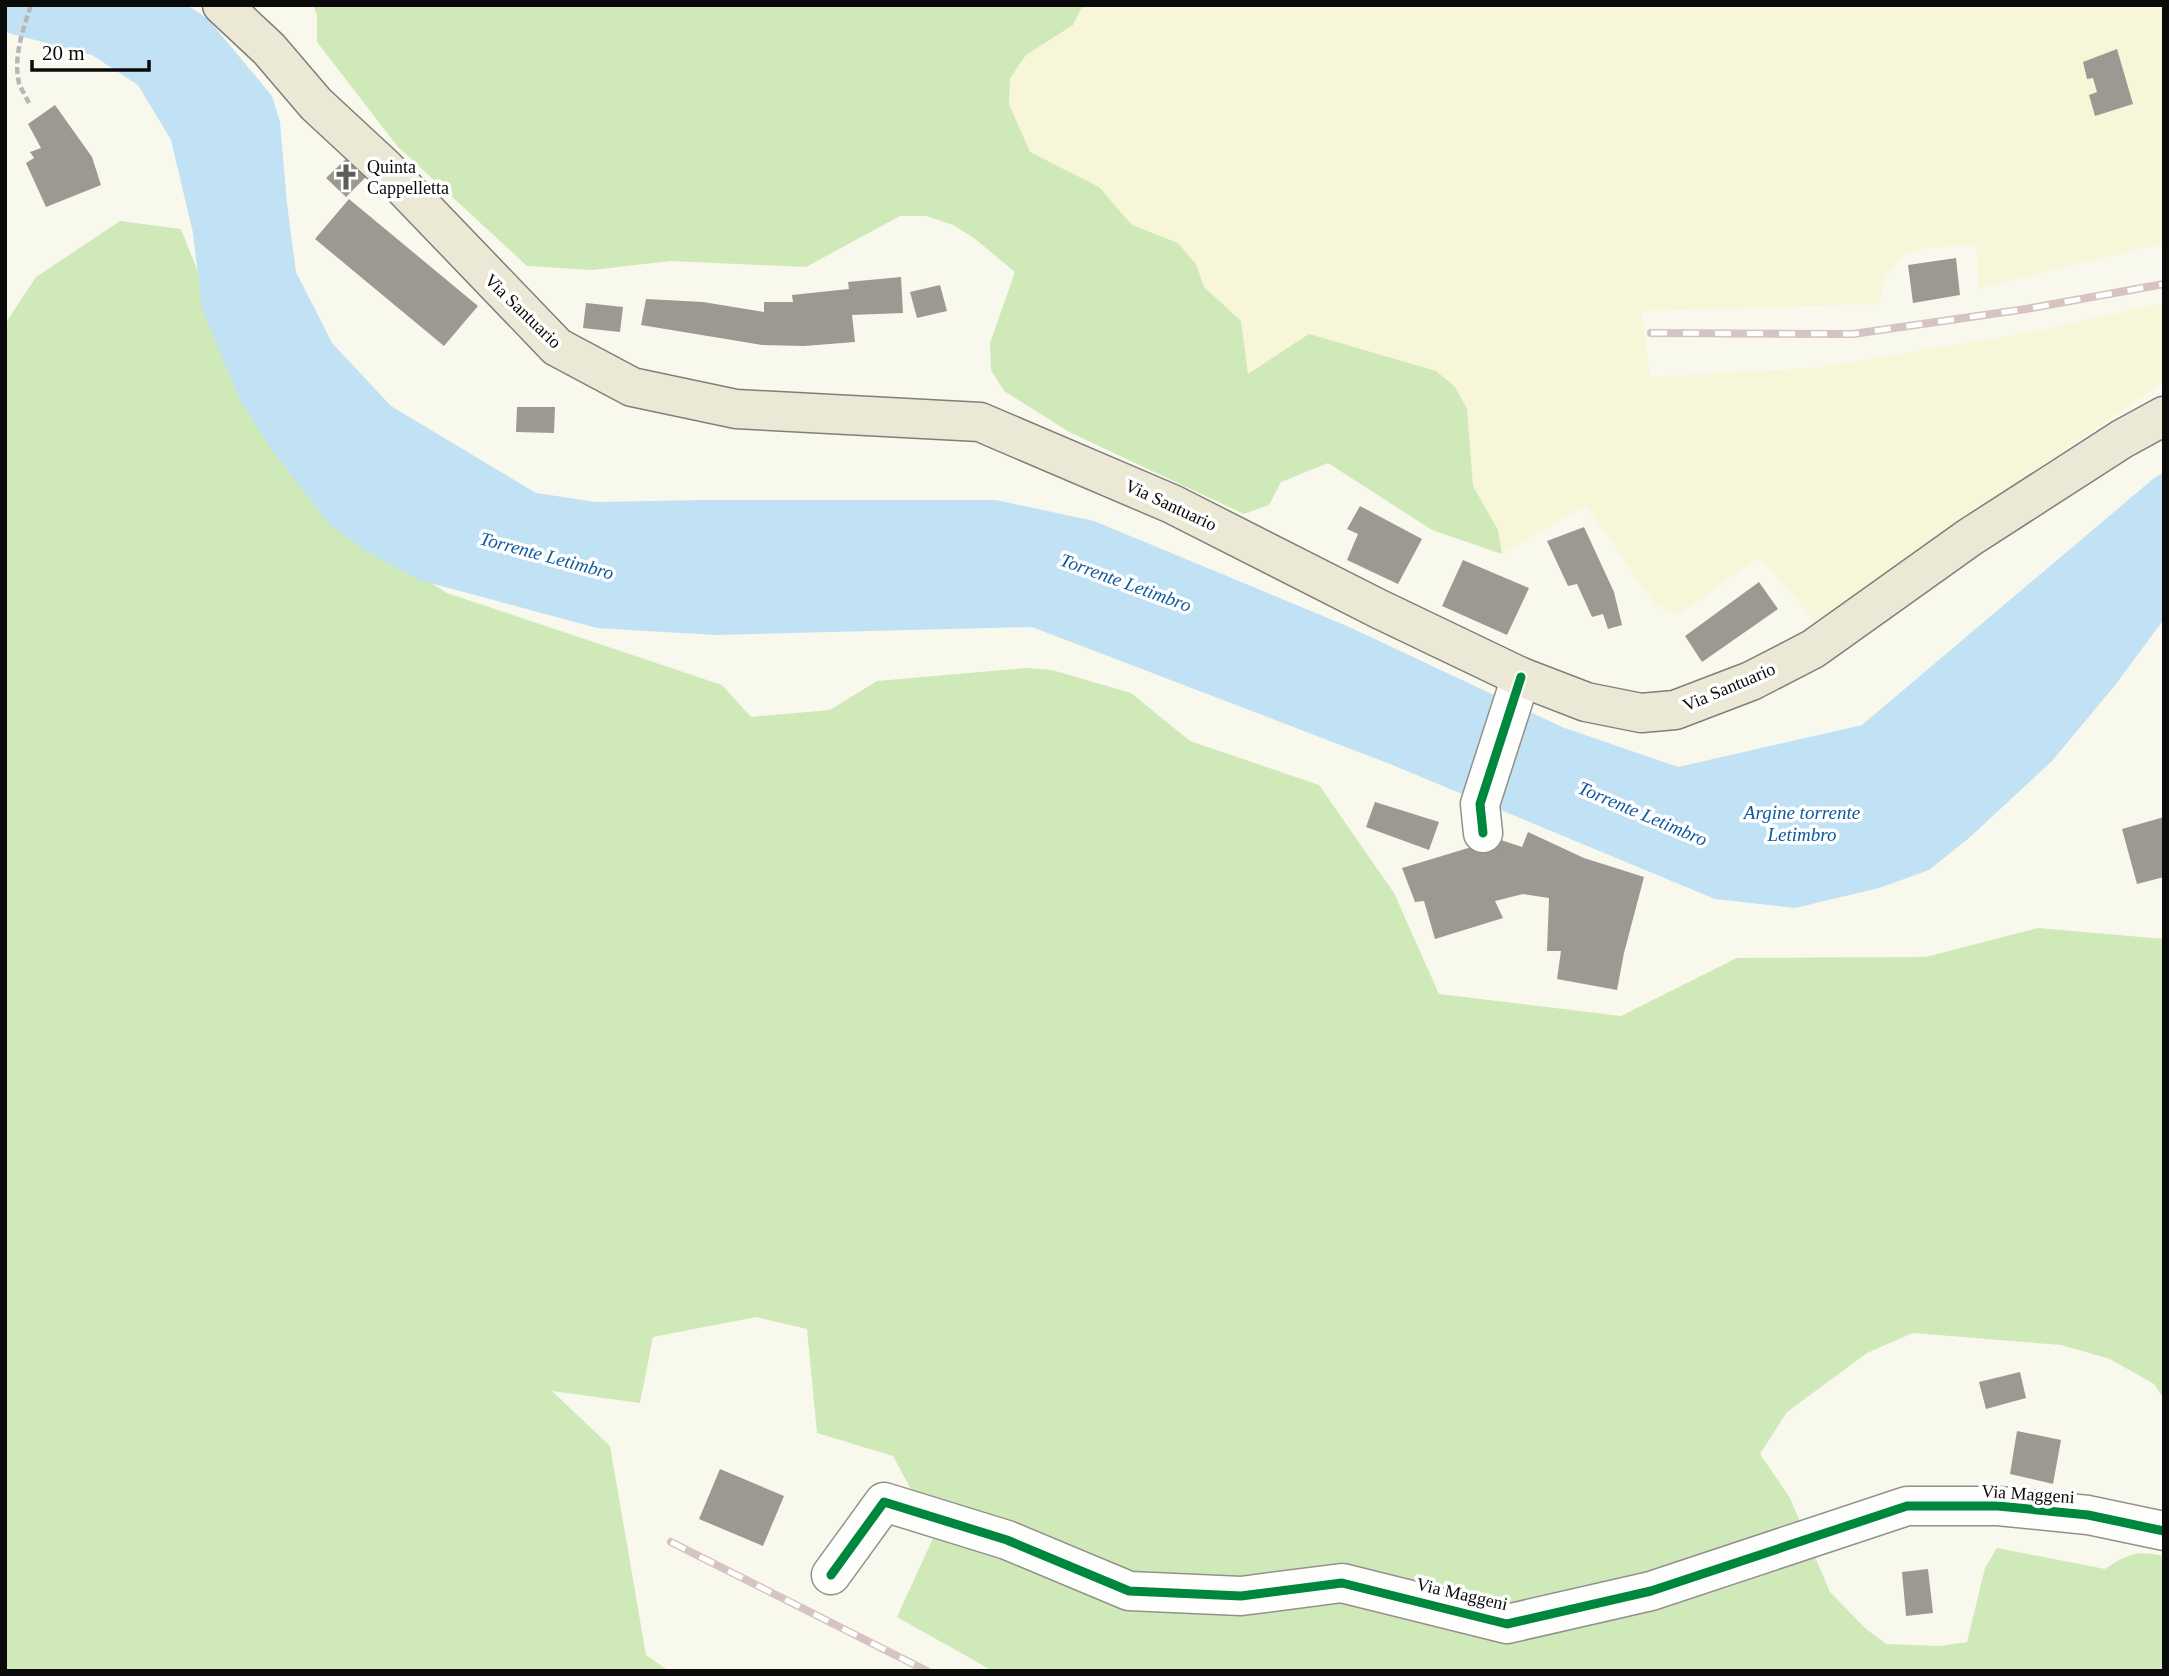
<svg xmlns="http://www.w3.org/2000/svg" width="2169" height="1676" viewBox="0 0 2169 1676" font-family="'Times New Roman',serif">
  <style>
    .farmland { fill: #f7f6d8 }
    .forest { fill: #cfe9b9 }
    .water { fill: #c1e1f5 }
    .building { fill: #9c9993 }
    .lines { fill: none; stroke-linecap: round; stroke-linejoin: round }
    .minor-casing { stroke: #92918c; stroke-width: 41 }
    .major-casing { stroke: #7f7e7a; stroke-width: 41 }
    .path { stroke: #b7b7b5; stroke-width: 4.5; stroke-dasharray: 7 3.5; stroke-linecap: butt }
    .minor { stroke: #fefefc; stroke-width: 38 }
    .major { stroke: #ebe8d6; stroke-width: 38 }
    .rail-casing { stroke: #d6c3c2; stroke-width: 8 }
    .rail { stroke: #fff; stroke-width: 5; stroke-dasharray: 16; stroke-linecap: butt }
    .cycleway-casing { stroke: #fff; stroke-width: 13 }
    .cycleway { stroke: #00873e; stroke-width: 9 }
    .labels { text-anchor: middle; stroke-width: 7; stroke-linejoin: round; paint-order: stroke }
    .poi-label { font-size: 18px; fill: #0a0a0a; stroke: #fff; text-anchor: start }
    .street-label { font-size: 18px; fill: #0a0a0a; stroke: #fff }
    .water-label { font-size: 19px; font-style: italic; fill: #0f59a0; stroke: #fff }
  </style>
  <rect width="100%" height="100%" fill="#f9f8ed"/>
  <path class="farmland" d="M 1083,5 L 2164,5 L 2164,243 L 1979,289 L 1976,244 L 1928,248 L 1903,253 L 1884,280 L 1879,304 L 1642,311 L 1650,377 L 1814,368 L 2017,335 L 2164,303 L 2164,382 L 1815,621 L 1760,557 L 1676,616 L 1654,603 L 1586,505 L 1502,554 L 1498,530 L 1473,486 L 1467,409 L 1248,374 L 1241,321 L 1204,287 L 1196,264 L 1179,243 L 1132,225 L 1099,187 L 1030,152 L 1009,104 L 1010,78 L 1026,55 L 1073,25 Z"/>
  <path class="forest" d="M 313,5 L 1083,5 L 1073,25 L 1026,55 L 1010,78 L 1009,104 L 1030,152 L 1099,187 L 1132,225 L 1178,243 L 1196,264 L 1204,287 L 1241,321 L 1248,374 L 1309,334 L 1436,371 L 1455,387 L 1467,409 L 1473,486 L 1498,530 L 1502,554 L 1432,530 L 1328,463 L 1281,482 L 1269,505 L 1244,514 L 1069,432 L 1004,391 L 991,370 L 990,343 L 1015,272 L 974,238 L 953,225 L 926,216 L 900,216 L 806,267 L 671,261 L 592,270 L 527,266 L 398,147 L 317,42 L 317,15 Z
    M 120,221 L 181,229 L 256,418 L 337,524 L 447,593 L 722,685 L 751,717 L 830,710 L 877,681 L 1026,668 L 1052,670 L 1131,693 L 1190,741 L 1319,785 L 1394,893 L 1439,994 L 1621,1016 L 1737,958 L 1926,957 L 2038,928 L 2164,939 L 2164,1399 L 2154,1384 L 2110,1359 L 2061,1345 L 1913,1333 L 1867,1353 L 1787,1412 L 1760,1454 L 1790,1498 L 1830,1592 L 1865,1628 L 1886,1644 L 1940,1646 L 1967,1642 L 1985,1568 L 1997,1548 L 2105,1569 C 2128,1554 2136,1550 2164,1556 L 2164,1671 L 993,1671 L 897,1617 L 935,1534 L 893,1456 L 817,1433 L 807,1329 L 756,1317 L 653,1337 L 640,1403 L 552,1391 L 610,1446 L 646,1655 L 669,1671 L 5,1671 L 5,324 L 36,277 Z"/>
  <path class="water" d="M 5,5 L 187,5 L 208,19 L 272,96 L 280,122 L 287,204 L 296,272 L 332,343 L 391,406 L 536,493 L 596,502 L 705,500 L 996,500 L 1094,521 L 1347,626 L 1562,727 L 1678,767 L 1862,725 L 2153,479 L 2164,472 L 2164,619 L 2116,684 L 2052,761 L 1969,838 L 1929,870 L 1879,888 L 1795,908 L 1715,899 L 1390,764 L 1032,627 L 715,635 L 597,628 L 419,580 L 366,551 L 330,525 L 271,449 L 239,398 L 202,309 L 193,233 L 171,140 L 138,85 L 92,55 L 5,32 Z"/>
  <path class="building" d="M 2117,49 L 2133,104 L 2095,116 L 2089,95 L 2097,92 L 2093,78 L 2087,79 L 2083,62 Z
    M 55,105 L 92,157 L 101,185 L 46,207 L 26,163 L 34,158 L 30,152 L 41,148 L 28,124 Z
    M 347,158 L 366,177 L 346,197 L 326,178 Z
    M 349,199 L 478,306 L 444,346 L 315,239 Z
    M 1956,258 L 1960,295 L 1913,303 L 1908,265 Z
    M 901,277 L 903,313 L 852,315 L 855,342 L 804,346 L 762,345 L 641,325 L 646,299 L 703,302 L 764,312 L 764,302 L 793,302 L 792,295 L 849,289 L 848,282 Z
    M 940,285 L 947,311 L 917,318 L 910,292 Z
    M 586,303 L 623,307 L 620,332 L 583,328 Z
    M 517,407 L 555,407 L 554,433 L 516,432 Z
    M 1360,506 L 1422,539 L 1398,584 L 1347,560 L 1358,534 L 1347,529 Z
    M 1584,527 L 1614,592 L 1622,625 L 1608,629 L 1603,614 L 1592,617 L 1577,584 L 1568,586 L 1547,541 Z
    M 1463,560 L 1529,588 L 1507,635 L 1442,606 Z
    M 1759,582 L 1778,609 L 1702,662 L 1685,636 Z
    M 1375,802 L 1439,822 L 1429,850 L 1366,827 Z
    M 2164,817 L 2164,877 L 2137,884 L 2122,829 Z
    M 1528,832 L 1584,858 L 1644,877 L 1624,953 L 1617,990 L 1557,979 L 1561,951 L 1547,951 L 1549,898 L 1523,894 L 1495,901 L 1503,918 L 1435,939 L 1424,901 L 1415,902 L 1402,868 L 1498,839 L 1522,847 Z
    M 2020,1372 L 2026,1398 L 1986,1409 L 1979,1382 Z
    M 2017,1431 L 2061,1440 L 2053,1484 L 2010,1474 Z
    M 720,1469 L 784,1496 L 763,1546 L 699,1519 Z
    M 1928,1569 L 1933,1613 L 1906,1616 L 1902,1572 Z"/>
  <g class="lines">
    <g class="minor-casing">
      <path id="minor" d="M 1483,833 L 1480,804 L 1521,677
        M 831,1575 L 884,1502 L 1007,1540 L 1129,1591 L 1241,1596 L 1342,1583 L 1507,1624 L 1651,1591 L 1907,1506 L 1998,1506 L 2088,1515 L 2164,1531"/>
    </g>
    <g class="major-casing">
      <path id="major" d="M 222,5 L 269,49 L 316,104 L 385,168 L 557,347 L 632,387 L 736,409 L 980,422 L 1172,504 L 1379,609 L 1521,677 L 1586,702 L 1641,713 L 1675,710 L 1751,681 L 1813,649 L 1970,537 L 2122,439 L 2164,416"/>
    </g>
    <path class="path" d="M 29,103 C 26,97 21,89 19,83 C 13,58 23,29 31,5"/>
    <use href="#minor" class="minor"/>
    <use href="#major" class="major"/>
    <g class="rail-casing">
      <path id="rail" d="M 1651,333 L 1853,334 L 2026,309 L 2164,284
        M 671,1542 L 927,1671"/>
    </g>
    <use href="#rail" class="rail"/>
    <g class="cycleway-casing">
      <path id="cycleway" d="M 1483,833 L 1480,804 L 1521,677
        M 831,1575 L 884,1502 L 1007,1540 L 1129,1591 L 1241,1596 L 1342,1583 L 1507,1624 L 1651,1591 L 1907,1506 L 1998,1506 L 2088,1515 L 2164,1531"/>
    </g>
    <use href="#cycleway" class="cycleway"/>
  </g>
  <defs>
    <g id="church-bare" transform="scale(2.1)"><path d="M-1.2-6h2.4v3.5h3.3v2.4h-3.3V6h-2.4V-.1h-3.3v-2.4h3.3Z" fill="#5e5d59" stroke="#fff" stroke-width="2.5" paint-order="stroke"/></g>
  </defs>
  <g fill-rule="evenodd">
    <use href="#church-bare" x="346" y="177"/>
  </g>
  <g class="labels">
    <g class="poi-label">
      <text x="367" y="173">Quinta<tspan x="367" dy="21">Cappelletta</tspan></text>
    </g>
    <g class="street-label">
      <text transform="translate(523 311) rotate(44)" y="6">Via Santuario</text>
      <text transform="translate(1171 505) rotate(25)" y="6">Via Santuario</text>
      <text transform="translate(1729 687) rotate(-23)" y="6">Via Santuario</text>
      <text transform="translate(2028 1494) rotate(4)" y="6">Via Maggeni</text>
      <text transform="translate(1462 1594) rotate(13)" y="6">Via Maggeni</text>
    </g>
    <g class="water-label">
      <text transform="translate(547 555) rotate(15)" y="7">Torrente Letimbro</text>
      <text transform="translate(1126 582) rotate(20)" y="7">Torrente Letimbro</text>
      <text x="1802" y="819">Argine torrente<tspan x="1802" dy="22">Letimbro</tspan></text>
      <text transform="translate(1643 813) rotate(23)" y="7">Torrente Letimbro</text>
    </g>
  </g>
  <rect width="2169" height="1676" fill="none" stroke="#0a0a0a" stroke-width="14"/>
  <path d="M32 60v10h117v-10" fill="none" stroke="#0a0a0a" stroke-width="3.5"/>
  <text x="42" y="60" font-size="21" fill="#0a0a0a" stroke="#ffffff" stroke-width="5" paint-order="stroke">20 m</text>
</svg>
